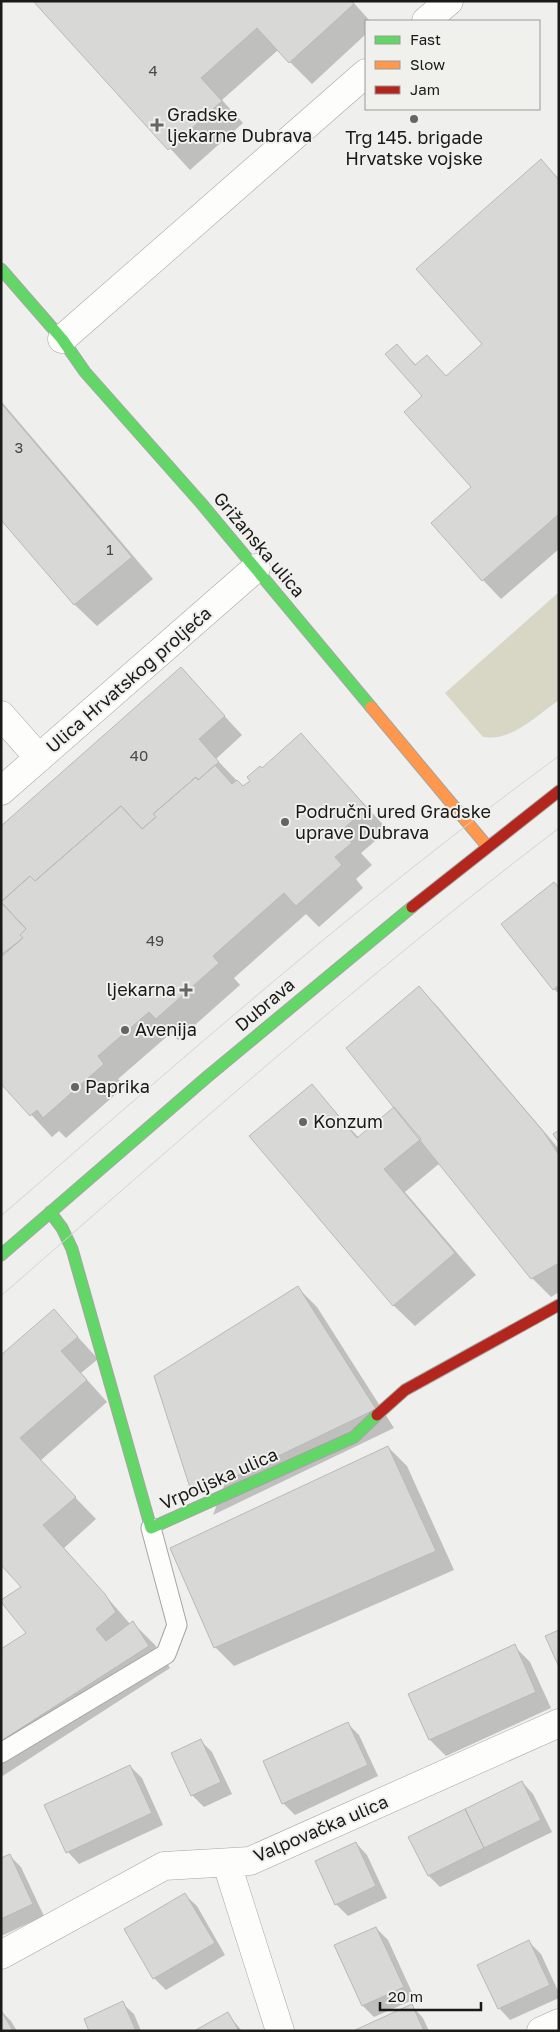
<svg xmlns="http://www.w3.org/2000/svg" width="560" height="2032" viewBox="0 0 560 2032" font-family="'Golos Text',sans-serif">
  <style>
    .green { fill: #d8d6c4 }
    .shadow { fill: #0003 }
    .building { fill: #d8d8d6; stroke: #bab9b8 }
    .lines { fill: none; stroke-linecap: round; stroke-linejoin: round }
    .lane-casing { stroke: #a5a5a3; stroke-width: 21 }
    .street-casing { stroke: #a5a5a3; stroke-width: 29 }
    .fast-casing { stroke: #a5a5a3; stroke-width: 13 }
    .slow-casing { stroke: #a5a5a3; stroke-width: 13 }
    .jam-casing { stroke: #a5a5a3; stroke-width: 13 }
    .lane { stroke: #fdfdfc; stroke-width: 19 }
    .street { stroke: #fdfdfc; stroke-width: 28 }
    .fast { stroke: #63d668; stroke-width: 11 }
    .slow { stroke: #ff974d; stroke-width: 11 }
    .jam { stroke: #b3261e; stroke-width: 11 }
    .tram { stroke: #d5d4d4; stroke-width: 1 }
    .poi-dot { fill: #656563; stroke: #f0f0ec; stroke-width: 2 }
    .labels { text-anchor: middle; stroke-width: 4; stroke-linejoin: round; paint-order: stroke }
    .number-label { font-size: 15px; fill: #4b4a49 }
    .poi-label { font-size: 18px; fill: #1b1a19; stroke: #f0f0ec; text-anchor: start }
    .street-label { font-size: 18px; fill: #1b1a19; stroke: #f0f0ec }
  </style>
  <rect width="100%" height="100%" fill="#efefed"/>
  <path class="green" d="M 559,592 L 559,700 C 536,716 513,741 483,737 L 445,693 Z"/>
  <path class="shadow" d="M 35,1 L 352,1 L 370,21 L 366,21 L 366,34 L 312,84 L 278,50 L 222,100 L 243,123 L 190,170 Z
    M 541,161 L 559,179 L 559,549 L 501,599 L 483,580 L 473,488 L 397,346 L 417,366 L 427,356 L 447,377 L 484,344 Z
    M 1,401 L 153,579 L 97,626 L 75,605 L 1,518 Z
    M 181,669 L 242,735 L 216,759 L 243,787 L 301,735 L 388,830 L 361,853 L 372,865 L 356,879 L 363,888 L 319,927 L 306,914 L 234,978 L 240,985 L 178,1040 L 171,1033 L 118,1079 L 125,1086 L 66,1138 L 59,1131 L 52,1137 L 1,1082 L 1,828 Z
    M 559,889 L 559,994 L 554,989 Z
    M 419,988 L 438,1007 L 559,1149 L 559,1292 L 551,1297 L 532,1278 L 440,1163 L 405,1192 L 476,1275 L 415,1326 L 393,1305 L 312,1086 L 359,1138 L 395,1107 Z
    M 298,1288 L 317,1307 L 394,1428 L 213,1515 Z
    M 54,1311 L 98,1359 L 81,1373 L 107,1402 L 40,1461 L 96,1519 L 64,1548 L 131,1625 L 133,1623 L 155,1645 L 170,1668 L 1,1777 L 1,1650 L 28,1633 L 1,1357 Z
    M 388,1447 L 407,1466 L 454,1570 L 234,1666 L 215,1647 Z
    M 514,1646 L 530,1662 L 551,1708 L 446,1756 L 430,1740 L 409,1695 Z
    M 347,1723 L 359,1735 L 378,1776 L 295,1815 L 283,1803 Z
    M 201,1741 L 212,1752 L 232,1794 L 204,1807 L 192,1795 Z
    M 130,1766 L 142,1778 L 163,1825 L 79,1864 L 68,1852 Z
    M 522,1782 L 533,1794 L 552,1832 L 440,1887 L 429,1876 Z
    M 356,1843 L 367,1855 L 387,1898 L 348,1916 L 336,1904 Z
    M 10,1856 L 21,1867 L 44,1916 L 1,1936 L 1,1860 Z
    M 185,1895 L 197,1906 L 225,1955 L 166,1990 L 154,1978 Z
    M 376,1928 L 388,1940 L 415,1999 L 374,2017 L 363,2006 L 336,1946 Z
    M 529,1942 L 541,1954 L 559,1993 L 559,1998 L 510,2020 L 499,2008 Z
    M 122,2003 L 134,2014 L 141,2031 L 91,2031 Z
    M 412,2006 L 423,2018 L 429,2031 L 356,2031 Z
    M 1,2011 L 11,2021 L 17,2031 L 1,2031 Z
    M 227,2013 L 242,2031 L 197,2031 Z"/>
  <path class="building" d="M 33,1 L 351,1 L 354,4 L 289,63 L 257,28 L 201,78 L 222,101 L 168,150 Z
    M 541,159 L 559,180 L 559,514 L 482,581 L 431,523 L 471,487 L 404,412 L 422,396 L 385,354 L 397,344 L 415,365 L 427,355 L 446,376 L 482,344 L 416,269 Z
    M 1,403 L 132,557 L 74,605 L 1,520 Z
    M 181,667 L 225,716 L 199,739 L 219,762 L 198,780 L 196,777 L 153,814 L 156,817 L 142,829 L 121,806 L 35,881 L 30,876 L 1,902 L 1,826 Z
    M 301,733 L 367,808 L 341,831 L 352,843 L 335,857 L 342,865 L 296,906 L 284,893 L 213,956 L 219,963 L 156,1019 L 149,1012 L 98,1056 L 104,1064 L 43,1118 L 37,1110 L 30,1116 L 1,1084 L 1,955 L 23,938 L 20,935 L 26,929 L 1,902 L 30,876 L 35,881 L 121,806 L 142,829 L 156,817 L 153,814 L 196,777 L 198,780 L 215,765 L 232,784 L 237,780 L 243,786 L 250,781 L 247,777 L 260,766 L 262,768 Z
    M 554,882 L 559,888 L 559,985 L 553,990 L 501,924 Z
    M 1,902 L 26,929 L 20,935 L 23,938 L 2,956 Z
    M 419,986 L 543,1131 L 559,1155 L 559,1263 L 531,1279 L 346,1048 Z
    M 312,1084 L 357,1138 L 394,1107 L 421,1139 L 384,1169 L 455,1253 L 393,1306 L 249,1136 Z
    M 559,1130 L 559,1143 L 553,1134 Z
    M 298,1286 L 376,1409 L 193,1497 L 154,1376 Z
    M 54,1309 L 78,1337 L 61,1351 L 87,1380 L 20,1438 L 76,1497 L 43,1525 L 105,1594 L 116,1612 L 96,1629 L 106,1641 L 133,1621 L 149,1646 L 1,1741 L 1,1649 L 26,1633 L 1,1602 L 1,1600 L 21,1587 L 1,1565 L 1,1355 Z
    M 388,1446 L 436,1551 L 214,1648 L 170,1548 Z
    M 559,1630 L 559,1667 L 545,1636 Z
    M 515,1644 L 536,1692 L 429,1740 L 408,1694 Z
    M 348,1722 L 368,1765 L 282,1804 L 263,1761 Z
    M 201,1739 L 221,1782 L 191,1796 L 171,1753 Z
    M 130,1765 L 152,1813 L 66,1853 L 44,1805 Z
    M 522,1781 L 541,1820 L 484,1848 L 465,1809 Z
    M 465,1809 L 484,1848 L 428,1876 L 408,1837 Z
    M 356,1842 L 376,1886 L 335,1905 L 315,1861 Z
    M 10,1854 L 33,1904 L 1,1919 L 1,1858 Z
    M 185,1893 L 215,1943 L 153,1979 L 124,1929 Z
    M 376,1927 L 404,1987 L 362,2006 L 334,1945 Z
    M 529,1940 L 550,1985 L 498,2009 L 477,1965 Z
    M 123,2001 L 136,2031 L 89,2031 L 84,2019 Z
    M 412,2004 L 424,2031 L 353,2031 Z
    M 1,2010 L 13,2031 L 1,2031 Z
    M 228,2012 L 239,2031 L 194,2031 Z"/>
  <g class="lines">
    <g class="lane-casing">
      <path id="lane" d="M 1,1753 L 166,1654 L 177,1625 L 151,1528"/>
    </g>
    <g class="street-casing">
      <path id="street" d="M 426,21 L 449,1
        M 62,339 L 366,73
        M 1,715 L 39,758
        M 1,791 L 256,568
        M 227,1864 L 280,2031
        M 1,1955 L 164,1866 L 250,1861 L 559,1723
        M 541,2031 L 559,2023"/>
    </g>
    <g class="fast-casing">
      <path id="fast" d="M 1,269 L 62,339 L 85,372 L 201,503 L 371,707
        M 50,1212 L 62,1228 L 72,1249 L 151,1528 L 354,1437 L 377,1415
        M 1,1255 L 207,1077 L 412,907"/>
    </g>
    <g class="slow-casing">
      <path id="slow" d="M 371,707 L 487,846"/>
    </g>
    <g class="jam-casing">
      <path id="jam" d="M 412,907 L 559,791
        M 377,1415 L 405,1390 L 559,1305"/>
    </g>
    <use href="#lane" class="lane"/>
    <use href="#street" class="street"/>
    <use href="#fast" class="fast"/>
    <use href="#slow" class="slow"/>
    <use href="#jam" class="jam"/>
    <path class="tram" d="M 1,1216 C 183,1058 364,898 559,756
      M 1,1296 C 184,1136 366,975 559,828"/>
  </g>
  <g class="poi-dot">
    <circle cx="414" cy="119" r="5"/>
    <path d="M154.5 117.5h5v5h5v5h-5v5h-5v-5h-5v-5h5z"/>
    <circle cx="285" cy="822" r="5"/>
    <path d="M183.5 982.5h5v5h5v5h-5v5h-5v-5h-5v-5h5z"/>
    <circle cx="125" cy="1030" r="5"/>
    <circle cx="75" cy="1087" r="5"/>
    <circle cx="303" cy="1122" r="5"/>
  </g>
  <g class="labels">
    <g class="number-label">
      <text x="153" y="76">4</text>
      <text x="19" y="453">3</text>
      <text x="110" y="555">1</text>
      <text x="139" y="761">40</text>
      <text x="155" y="946">49</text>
    </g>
    <g class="poi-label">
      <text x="167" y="121">Gradske<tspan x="167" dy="21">ljekarne Dubrava</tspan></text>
      <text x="414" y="144" text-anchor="middle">Trg 145. brigade<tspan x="414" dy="21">Hrvatske vojske</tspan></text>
      <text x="295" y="818">Područni ured Gradske<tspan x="295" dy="21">uprave Dubrava</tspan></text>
      <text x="176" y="996" text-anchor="end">ljekarna</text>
      <text x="135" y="1036">Avenija</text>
      <text x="85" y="1093">Paprika</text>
      <text x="313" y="1128">Konzum</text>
    </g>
    <g class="street-label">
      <text transform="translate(259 545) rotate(50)" y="6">Grižanska ulica</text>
      <text transform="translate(129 680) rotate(-41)" y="6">Ulica Hrvatskog proljeća</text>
      <text transform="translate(265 1005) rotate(-40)" y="6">Dubrava</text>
      <text transform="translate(219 1479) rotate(-24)" y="6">Vrpoljska ulica</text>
      <text transform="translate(321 1829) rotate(-23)" y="6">Valpovačka ulica</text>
    </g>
  </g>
  <rect width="560" height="2032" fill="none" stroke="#1b1a19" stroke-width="5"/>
  <rect x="365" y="20" width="175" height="90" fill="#f0f0ec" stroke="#9b9a98"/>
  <rect x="375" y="36" width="25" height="8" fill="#63d668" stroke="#9b9a98"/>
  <text x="410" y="45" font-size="15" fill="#1b1a19">Fast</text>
  <rect x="375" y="61" width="25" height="8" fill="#ff974d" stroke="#9b9a98"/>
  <text x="410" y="70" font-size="15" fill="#1b1a19">Slow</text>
  <rect x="375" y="86" width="25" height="8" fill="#b3261e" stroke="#9b9a98"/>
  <text x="410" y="95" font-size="15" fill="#1b1a19">Jam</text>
  <path d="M380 2002v8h101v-8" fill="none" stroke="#1b1a19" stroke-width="2.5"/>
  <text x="388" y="2002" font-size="15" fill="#1b1a19" stroke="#f0f0ec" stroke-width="4" paint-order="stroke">20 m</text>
</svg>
